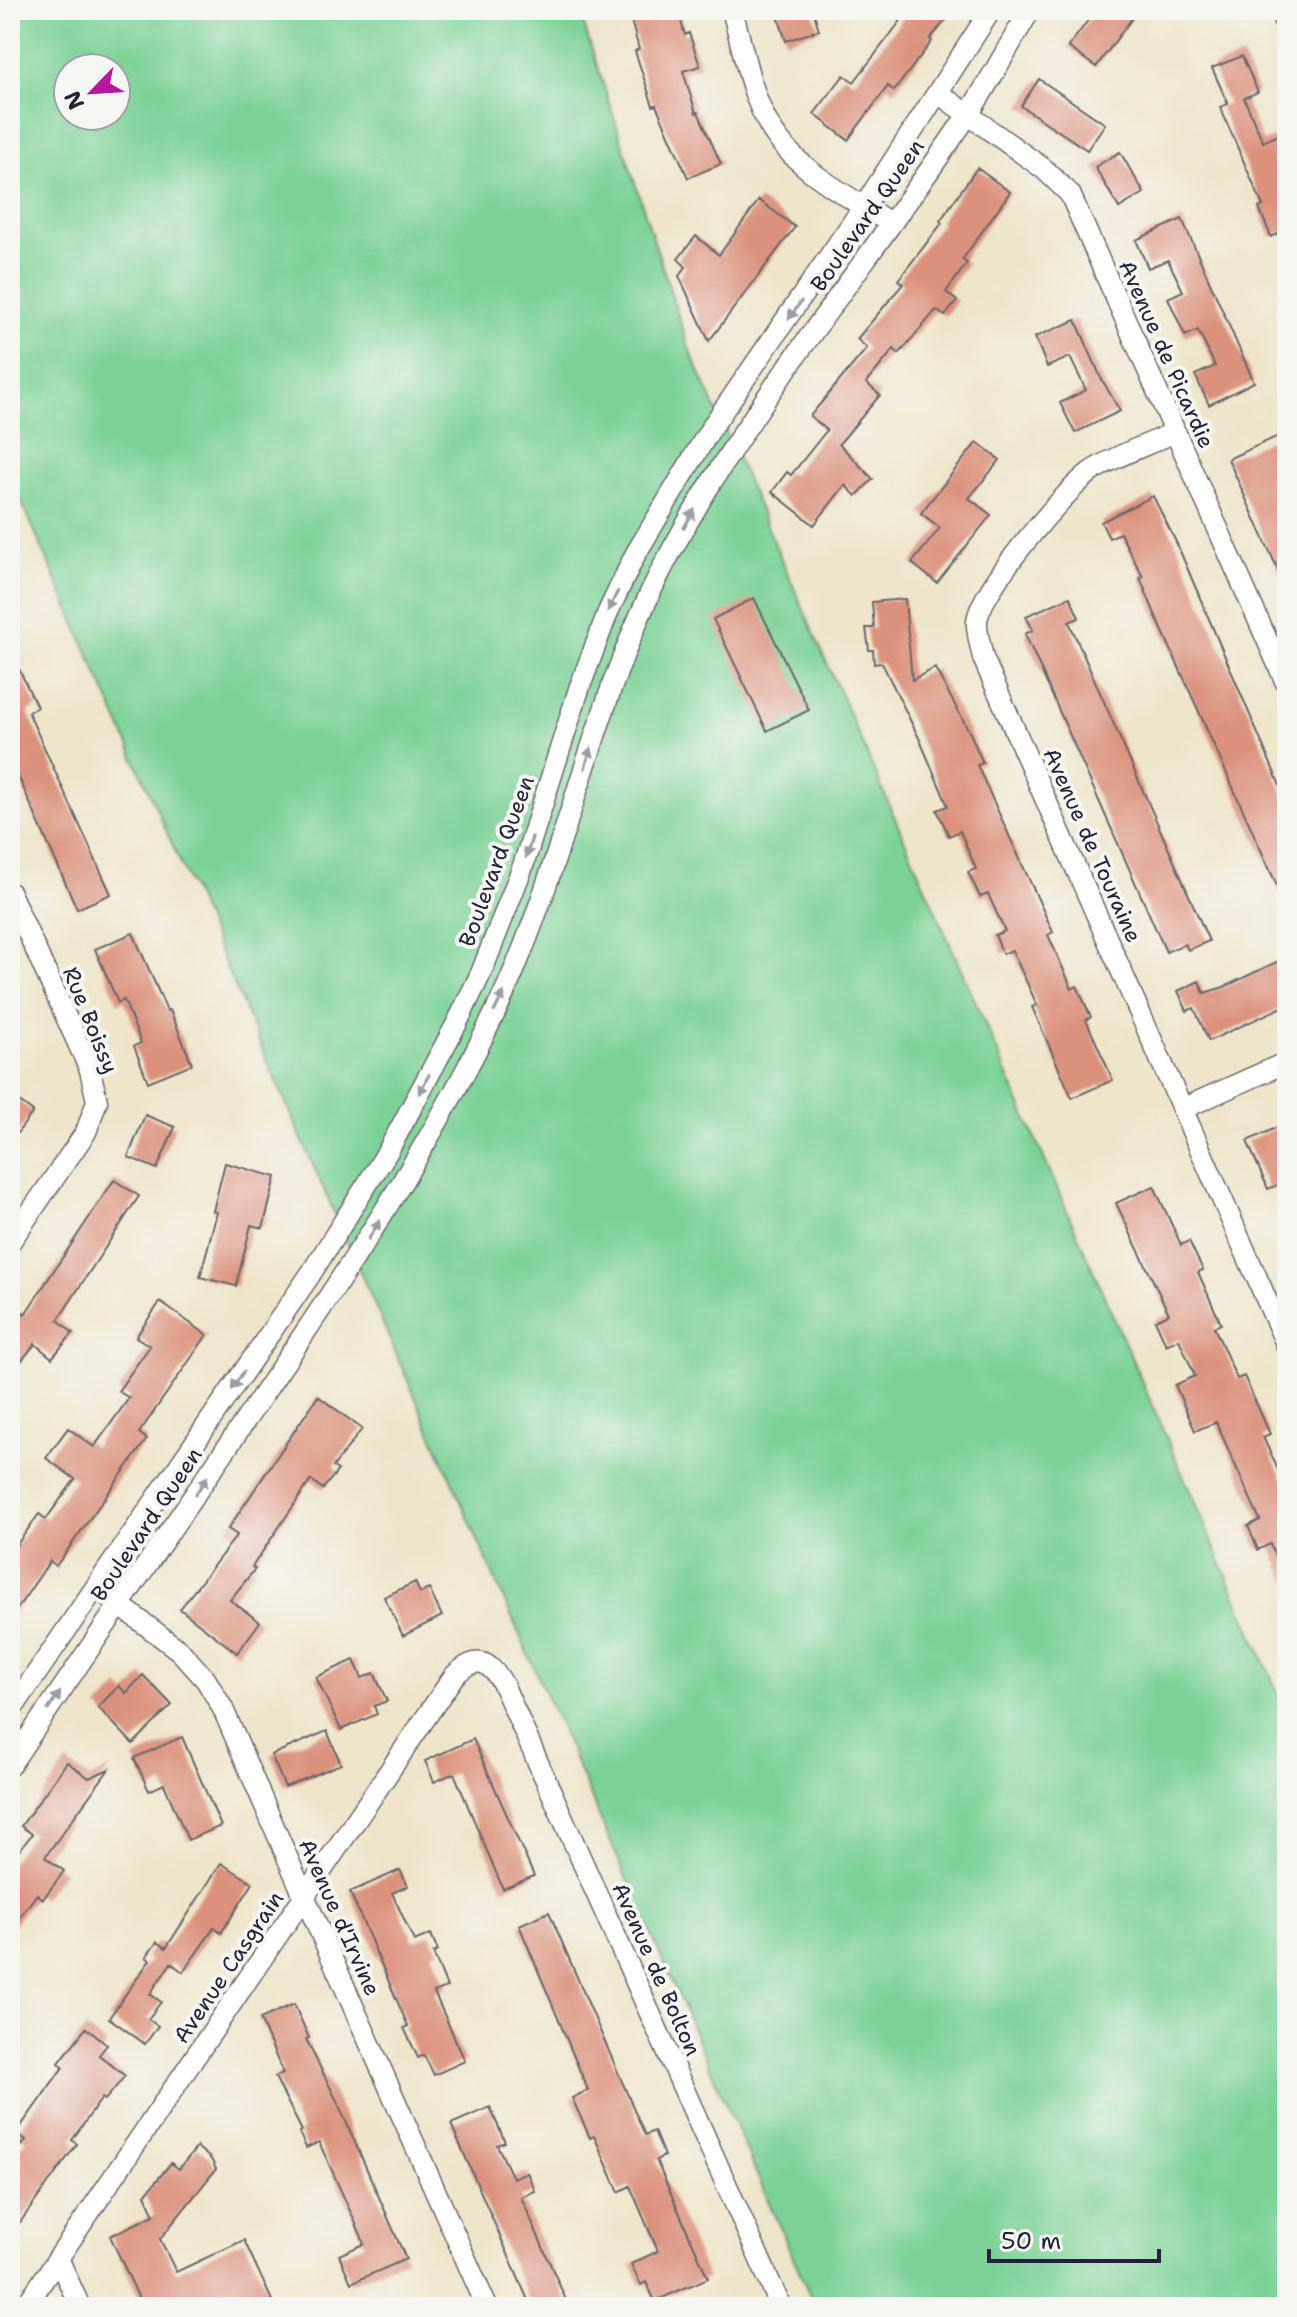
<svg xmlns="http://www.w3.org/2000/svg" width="1297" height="2317" viewBox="0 0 1297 2317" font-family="'Shantell Sans',sans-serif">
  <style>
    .grass { fill: #7cd296; stroke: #4f7a68; stroke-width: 2; fill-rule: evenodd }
    .building { fill: #db917c }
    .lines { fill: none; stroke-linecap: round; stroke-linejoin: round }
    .minor-casing { stroke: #6a666d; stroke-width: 23 }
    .minor { stroke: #fff; stroke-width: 20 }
    .oneway { fill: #9c9ca7 }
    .labels { text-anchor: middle; stroke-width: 8; stroke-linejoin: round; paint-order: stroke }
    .street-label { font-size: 22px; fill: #22223b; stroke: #f6f6f2 }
  </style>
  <rect width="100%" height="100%" fill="#f6f6f2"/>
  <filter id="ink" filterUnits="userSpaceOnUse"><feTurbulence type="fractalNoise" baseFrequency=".0125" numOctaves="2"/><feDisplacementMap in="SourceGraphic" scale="16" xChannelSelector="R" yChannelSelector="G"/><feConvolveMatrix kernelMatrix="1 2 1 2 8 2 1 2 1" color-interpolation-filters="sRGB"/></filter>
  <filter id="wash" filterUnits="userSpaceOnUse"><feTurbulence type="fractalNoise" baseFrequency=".006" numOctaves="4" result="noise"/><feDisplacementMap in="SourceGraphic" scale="32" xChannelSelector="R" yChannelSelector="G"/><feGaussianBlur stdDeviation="1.8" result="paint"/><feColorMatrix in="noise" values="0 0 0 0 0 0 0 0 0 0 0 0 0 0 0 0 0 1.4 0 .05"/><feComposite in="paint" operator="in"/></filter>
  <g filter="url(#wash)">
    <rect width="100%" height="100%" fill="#efe5ca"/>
    <path class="grass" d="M 10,10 L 579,10 L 688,346 L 1287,1713 L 1287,2307 L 815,2307 L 10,475 ZM 68,68 L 116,68 L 116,116 L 68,116 Z"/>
    <g id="blocks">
      <path class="building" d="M 628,10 L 678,10 L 685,35 L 689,33 L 700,66 L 683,71 L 696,113 L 698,112 L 721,164 L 688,178 L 656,105 L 653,106 L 635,51 L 639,49 Z
        M 776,10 L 813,10 L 819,30 L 786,41 Z
        M 909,10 L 954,10 L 930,39 L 932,41 L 894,91 L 888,86 L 848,140 L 814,114 L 844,75 L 854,82 Z
        M 1096,10 L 1138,10 L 1096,67 L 1068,47 Z
        M 1242,56 L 1258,92 L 1244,98 L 1263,142 L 1287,131 L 1287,230 L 1271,237 L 1259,208 L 1263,206 L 1220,107 L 1228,104 L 1212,68 Z
        M 1039,79 L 1105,124 L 1087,150 L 1021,106 Z
        M 1120,152 L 1144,193 L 1119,208 L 1095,167 Z
        M 977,168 L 1010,192 L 962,260 L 967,263 L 946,292 L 957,301 L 945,316 L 936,310 L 899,354 L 894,349 L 866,383 L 880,395 L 839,444 L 873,479 L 856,496 L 845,485 L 814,525 L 772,492 L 787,472 L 791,475 L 827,430 L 810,416 L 867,348 L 857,339 L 903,284 L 898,280 L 942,223 L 940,221 Z
        M 759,200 L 795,227 L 709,341 L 679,276 L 686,267 L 678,259 L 696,236 L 719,255 Z
        M 1182,219 L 1254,382 L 1209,405 L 1195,375 L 1215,366 L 1198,330 L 1185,336 L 1168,298 L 1183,291 L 1168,260 L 1148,268 L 1136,240 Z
        M 1076,320 L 1101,378 L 1120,411 L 1075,433 L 1060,403 L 1086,390 L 1070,357 L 1047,367 L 1035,337 Z
        M 1287,432 L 1287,451 L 1278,455 L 1287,474 L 1287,590 L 1228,459 Z
        M 977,442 L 1000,460 L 969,498 L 991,515 L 937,583 L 912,563 L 940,528 L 921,513 Z
        M 1153,496 L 1177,544 L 1287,802 L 1287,908 L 1155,614 L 1140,578 L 1143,577 L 1120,533 L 1109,538 L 1101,522 Z
        M 1070,597 L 1079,618 L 1069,622 L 1209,941 L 1188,950 L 1185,944 L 1166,952 L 1025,634 L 1033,630 L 1026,616 Z
        M 754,598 L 809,710 L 767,731 L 713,619 Z
        M 905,599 L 912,680 L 935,668 L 970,733 L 983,763 L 977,765 L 1053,932 L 1048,935 L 1072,989 L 1077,986 L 1091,1017 L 1086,1020 L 1113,1080 L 1072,1098 L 1032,1007 L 1037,1005 L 1012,950 L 1003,954 L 995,935 L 1005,931 L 988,894 L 980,897 L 968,872 L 976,869 L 960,831 L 949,836 L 937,810 L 948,806 L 919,738 L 882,663 L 874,664 L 873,650 L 869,650 L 866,628 L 874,628 L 872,602 Z
        M 10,650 L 37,707 L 28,712 L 111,894 L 77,909 L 10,758 Z
        M 133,933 L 167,1011 L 170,1010 L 192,1064 L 148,1082 L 134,1046 L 141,1043 L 124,1000 L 118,1003 L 95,949 Z
        M 1287,957 L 1287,1005 L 1209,1041 L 1194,1008 L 1187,1011 L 1178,991 L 1199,981 L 1204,993 L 1224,987 Z
        M 10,1095 L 33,1112 L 10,1143 Z
        M 145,1115 L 175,1127 L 157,1169 L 128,1157 Z
        M 1287,1123 L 1287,1181 L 1268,1189 L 1247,1141 Z
        M 225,1163 L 276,1177 L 263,1228 L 251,1225 L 236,1286 L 200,1277 L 217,1212 L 213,1211 Z
        M 114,1180 L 139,1196 L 58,1320 L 73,1333 L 52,1358 L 35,1344 L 10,1375 L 10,1328 L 23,1312 L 25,1314 Z
        M 1154,1186 L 1181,1245 L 1189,1241 L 1203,1270 L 1198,1272 L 1221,1324 L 1214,1327 L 1237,1379 L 1244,1376 L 1270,1434 L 1263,1437 L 1287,1489 L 1287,1583 L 1270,1544 L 1258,1550 L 1248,1526 L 1260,1520 L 1216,1422 L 1195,1431 L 1175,1385 L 1195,1376 L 1179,1339 L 1166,1345 L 1155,1320 L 1169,1314 L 1116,1203 Z
        M 160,1302 L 207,1335 L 139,1433 L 147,1439 L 56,1566 L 50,1561 L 10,1619 L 10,1554 L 39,1514 L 46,1519 L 75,1479 L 46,1458 L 68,1428 L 94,1447 L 129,1398 L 118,1391 L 150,1346 L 136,1337 Z
        M 318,1396 L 362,1429 L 333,1467 L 338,1470 L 323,1489 L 311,1480 L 252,1567 L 255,1569 L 230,1600 L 260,1622 L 237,1653 L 180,1609 L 237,1535 L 228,1529 Z
        M 415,1582 L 420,1593 L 429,1589 L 442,1616 L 403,1636 L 384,1597 Z
        M 354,1660 L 362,1678 L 374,1673 L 387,1701 L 374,1706 L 377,1714 L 341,1730 L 316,1677 Z
        M 143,1675 L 172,1705 L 133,1744 L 98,1707 L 119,1686 L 126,1693 Z
        M 327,1731 L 341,1764 L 285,1787 L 271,1755 Z
        M 182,1737 L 221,1826 L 188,1840 L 164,1784 L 149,1791 L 134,1758 Z
        M 473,1739 L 534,1876 L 503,1889 L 454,1773 L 434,1782 L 425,1761 Z
        M 67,1762 L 89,1778 L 109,1769 L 45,1857 L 64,1871 L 43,1899 L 37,1894 L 10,1930 L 10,1863 L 32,1834 L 21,1826 Z
        M 221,1863 L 253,1883 L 221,1933 L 214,1928 L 183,1972 L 171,1963 L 150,1994 L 161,2002 L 148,2019 L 158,2026 L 145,2044 L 109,2018 L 150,1960 L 146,1957 L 157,1942 L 166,1948 Z
        M 400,1870 L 408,1886 L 392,1893 L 414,1941 L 431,1934 L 438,1951 L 433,1953 L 447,1987 L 434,1992 L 465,2061 L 434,2075 L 424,2055 L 418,2058 L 404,2028 L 408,2026 L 350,1892 Z
        M 549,1912 L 645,2135 L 654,2131 L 664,2156 L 656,2160 L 708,2278 L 655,2301 L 646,2282 L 641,2285 L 631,2264 L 658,2251 L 630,2186 L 619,2192 L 594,2136 L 590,2138 L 572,2098 L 588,2090 L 519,1925 Z
        M 294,2004 L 309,2038 L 306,2039 L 337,2101 L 406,2259 L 351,2283 L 339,2255 L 364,2244 L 361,2235 L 319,2142 L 306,2148 L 299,2132 L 302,2131 L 275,2077 L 283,2073 L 260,2019 Z
        M 86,2028 L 107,2045 L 99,2055 L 125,2076 L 105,2100 L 102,2098 L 72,2140 L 77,2144 L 10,2236 L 10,2162 L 26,2140 L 16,2133 L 63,2067 L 59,2063 Z
        M 490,2107 L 505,2142 L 497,2145 L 513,2178 L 527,2172 L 535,2191 L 521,2197 L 569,2307 L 531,2307 L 451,2124 Z
        M 197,2147 L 211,2159 L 216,2169 L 160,2239 L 176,2272 L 244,2240 L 275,2307 L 143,2307 L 110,2236 L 154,2215 L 145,2195 L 171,2163 L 179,2169 Z"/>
    </g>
  </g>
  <g filter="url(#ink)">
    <use href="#blocks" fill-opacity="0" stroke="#6a666d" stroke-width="2"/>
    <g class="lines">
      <g class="minor-casing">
        <path id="minor" d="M 732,10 C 743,48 750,93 770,127 C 795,170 850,197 890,223
          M 1279,10 L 1287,27
          M 938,93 L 1044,169 L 1070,194 L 1287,685
          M 1175,432 C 1148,445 1116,455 1092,471 C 1065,490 980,590 977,621 C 976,632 981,647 983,658 L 1287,1346
          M 10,893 L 90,1070 L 97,1101 L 86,1132 L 10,1242
          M 1184,1108 L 1287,1062
          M 109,1597 L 180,1651 L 206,1680 L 223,1709 L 297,1880 L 487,2307
          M 10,1712 L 310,1275 L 388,1151 L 457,1023 L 482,971 L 523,866 L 579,689 L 608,612 L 635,555 L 711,428 L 864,206 L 991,10
          M 10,1765 C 89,1650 168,1534 247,1418 C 340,1282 432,1147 502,998 C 569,852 595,689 673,548 C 757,395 870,260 967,116 C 990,82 1009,45 1030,10
          M 58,2258 L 80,2307
          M 25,2307 L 454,1676 C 476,1655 488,1659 503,1684 L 781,2307"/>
      </g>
      <use href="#minor" class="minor"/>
    </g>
    <defs><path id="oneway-solid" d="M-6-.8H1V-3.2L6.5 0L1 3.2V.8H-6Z" transform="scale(2)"/></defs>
    <g class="oneway">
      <use href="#oneway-solid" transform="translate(795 310) rotate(125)"/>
      <use href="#oneway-solid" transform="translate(689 519) rotate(-60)"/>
      <use href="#oneway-solid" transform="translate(613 601) rotate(116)"/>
      <use href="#oneway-solid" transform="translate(588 758) rotate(-73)"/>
      <use href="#oneway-solid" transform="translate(529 847) rotate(107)"/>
      <use href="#oneway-solid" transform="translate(499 1002) rotate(-64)"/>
      <use href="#oneway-solid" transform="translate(424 1084) rotate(118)"/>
      <use href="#oneway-solid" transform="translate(374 1230) rotate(-59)"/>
      <use href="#oneway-solid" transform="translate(238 1380) rotate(124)"/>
      <use href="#oneway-solid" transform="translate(201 1486) rotate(-56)"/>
      <use href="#oneway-solid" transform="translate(54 1701) rotate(-56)"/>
    </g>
  </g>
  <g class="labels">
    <g class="street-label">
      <text transform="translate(867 215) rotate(-55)" y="8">Boulevard Queen</text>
      <text transform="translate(1167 354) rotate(66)" y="8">Avenue de Picardie</text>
      <text transform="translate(1093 845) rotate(66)" y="8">Avenue de Touraine</text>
      <text transform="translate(496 861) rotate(-70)" y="8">Boulevard Queen</text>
      <text transform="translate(91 1020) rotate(68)" y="8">Rue Boissy</text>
      <text transform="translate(146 1524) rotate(-56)" y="8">Boulevard Queen</text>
      <text transform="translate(340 1917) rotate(66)" y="8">Avenue d'Irvine</text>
      <text transform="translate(228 1967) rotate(-56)" y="8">Avenue Casgrain</text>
      <text transform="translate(657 1969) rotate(66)" y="8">Avenue de Bolton</text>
    </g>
  </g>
  <rect width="1297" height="2317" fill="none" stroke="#f6f6f2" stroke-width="40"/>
  <g transform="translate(92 92) rotate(245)"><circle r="38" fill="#f6f6f2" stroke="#a1a1a9" stroke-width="2"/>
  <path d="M0-6L14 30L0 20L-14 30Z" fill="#b5179e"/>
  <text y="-12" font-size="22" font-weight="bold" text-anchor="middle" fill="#22223b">N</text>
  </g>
  <path d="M989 2249v12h170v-12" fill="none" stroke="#22223b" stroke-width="4"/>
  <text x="1001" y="2249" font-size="24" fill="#22223b" stroke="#f6f6f2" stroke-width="6" paint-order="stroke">50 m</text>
</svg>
